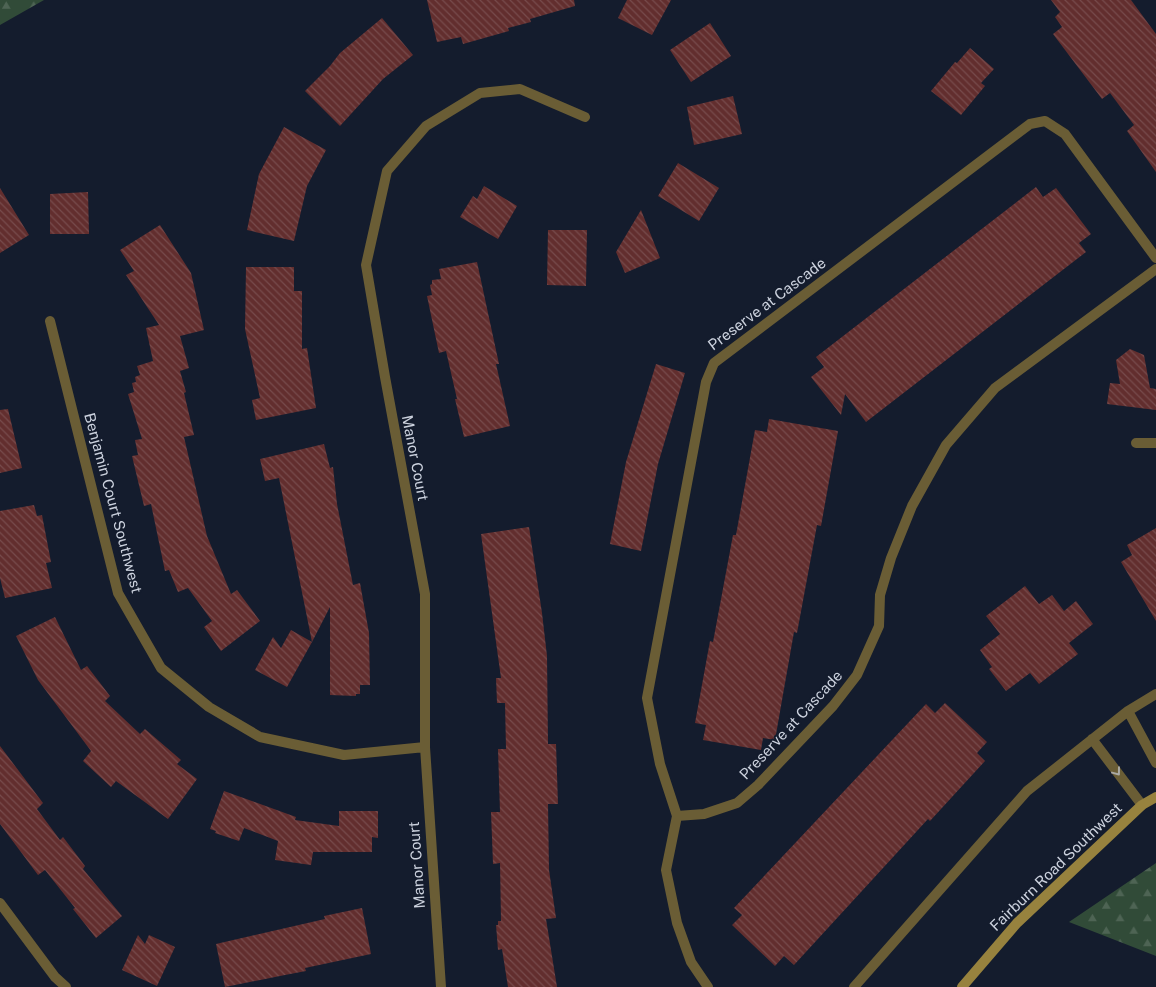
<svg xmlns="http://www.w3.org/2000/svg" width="1156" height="987" viewBox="0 0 1156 987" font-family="'Public Sans',sans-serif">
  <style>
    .forest { fill: url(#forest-firs) }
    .building { fill: url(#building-back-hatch) }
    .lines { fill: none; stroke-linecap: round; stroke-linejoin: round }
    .street { stroke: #6a5d35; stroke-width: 10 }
    .secondary { stroke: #97823e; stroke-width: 10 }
    .oneway { stroke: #aaa9a3 }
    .labels { text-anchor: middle; stroke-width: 4; stroke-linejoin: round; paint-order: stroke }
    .street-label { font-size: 15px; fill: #ccd2de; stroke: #141c2d }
  </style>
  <defs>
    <pattern id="forest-firs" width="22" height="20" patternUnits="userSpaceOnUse" patternTransform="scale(1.25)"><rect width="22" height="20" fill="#314b38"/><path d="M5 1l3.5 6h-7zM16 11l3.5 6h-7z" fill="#4e6454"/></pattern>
    <pattern id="building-back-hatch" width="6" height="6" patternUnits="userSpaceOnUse" patternTransform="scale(1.25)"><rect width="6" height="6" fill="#622e2e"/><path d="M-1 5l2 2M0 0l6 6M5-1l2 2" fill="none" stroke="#774b4c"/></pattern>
  </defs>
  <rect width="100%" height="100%" fill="#141c2d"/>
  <path class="forest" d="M 0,0 L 44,0 L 0,25 Z
    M 1156,863 L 1156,956 L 1069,922 Z"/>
  <path class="building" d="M 427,0 L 574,0 L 575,6 L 530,19 L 531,22 L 508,28 L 509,31 L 463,44 L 461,37 L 437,42 Z
    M 627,0 L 671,0 L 652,35 L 618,18 Z
    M 1051,0 L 1131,0 L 1156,34 L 1156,172 L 1127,131 L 1134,125 L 1110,93 L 1102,99 L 1053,34 L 1062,27 L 1055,17 L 1060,12 Z
    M 382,18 L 413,55 L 383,79 L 340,126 L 305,91 L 330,66 L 340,53 Z
    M 710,23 L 731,56 L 691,82 L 670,50 Z
    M 970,48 L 994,69 L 981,83 L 985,86 L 961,115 L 931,91 L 955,62 L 957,63 Z
    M 733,96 L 742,134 L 694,145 L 687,107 Z
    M 284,127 L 326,150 L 307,186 L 294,241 L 247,230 L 259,174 Z
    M 678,163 L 719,188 L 699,221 L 658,196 Z
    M 484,186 L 517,206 L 498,239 L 460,217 L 473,196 L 477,199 Z
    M 1036,187 L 1043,197 L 1056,188 L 1091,234 L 1079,243 L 1086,252 L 866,422 L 845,394 L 841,415 L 811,377 L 824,367 L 816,357 Z
    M 0,188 L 29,235 L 0,253 Z
    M 88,192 L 89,234 L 50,234 L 50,194 Z
    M 641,210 L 660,258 L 625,273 L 616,252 Z
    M 160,225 L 191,273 L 204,330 L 180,336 L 189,368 L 180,371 L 186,392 L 184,393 L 194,435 L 184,437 L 207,536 L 231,594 L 237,590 L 260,621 L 221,651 L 204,627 L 212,621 L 188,588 L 178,592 L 169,570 L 165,571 L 151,504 L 144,506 L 132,456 L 138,455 L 135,440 L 142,439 L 128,394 L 134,392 L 132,383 L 136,382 L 135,377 L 140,375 L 137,366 L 153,361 L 146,328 L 159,325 L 126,275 L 134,271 L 120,250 Z
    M 548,230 L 587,230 L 586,286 L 547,285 Z
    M 477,262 L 499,364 L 496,364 L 510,426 L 464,437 L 455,399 L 457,399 L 446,351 L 439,353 L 427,296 L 432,295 L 430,285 L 432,284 L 432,280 L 441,279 L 439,269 Z
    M 246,267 L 294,267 L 294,291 L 302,291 L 302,349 L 307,348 L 316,408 L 256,420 L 252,400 L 260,398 L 245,329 Z
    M 1130,349 L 1144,355 L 1150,388 L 1156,389 L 1156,410 L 1107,404 L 1110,383 L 1120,384 L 1116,360 Z
    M 656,364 L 685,373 L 658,464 L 641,551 L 610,544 L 626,462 Z
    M 8,409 L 22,468 L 0,473 L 0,410 Z
    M 769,419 L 838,431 L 821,526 L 817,525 L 797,633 L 794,632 L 775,740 L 763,738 L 761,750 L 703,740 L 706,725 L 695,723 L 710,641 L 713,642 L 733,535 L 736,535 L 755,430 L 767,432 Z
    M 324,444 L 330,468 L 333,467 L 337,504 L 353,585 L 360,583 L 369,633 L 370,685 L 360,685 L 360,694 L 356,694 L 356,696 L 330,695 L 330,607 L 312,642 L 279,478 L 265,481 L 260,459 Z
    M 34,505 L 37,516 L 42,515 L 51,562 L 46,563 L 52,588 L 5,598 L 0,578 L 0,511 Z
    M 529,527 L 542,613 L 547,656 L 548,744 L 556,744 L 558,804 L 548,804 L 549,870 L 556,918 L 546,919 L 557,987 L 508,987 L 502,949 L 498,950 L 496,925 L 498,925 L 498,921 L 501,921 L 500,863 L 493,864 L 491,812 L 500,812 L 498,749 L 506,749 L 505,703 L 497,703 L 496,678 L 501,678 L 481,534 Z
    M 1156,528 L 1156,621 L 1121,562 L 1132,555 L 1127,545 Z
    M 1025,586 L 1039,604 L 1052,595 L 1064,611 L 1076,601 L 1093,624 L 1069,643 L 1078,654 L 1039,684 L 1030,673 L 1006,691 L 989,669 L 992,667 L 980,650 L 1000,634 L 986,616 Z
    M 55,617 L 81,670 L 87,666 L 110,696 L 105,701 L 140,734 L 145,729 L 181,760 L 177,764 L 197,779 L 168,819 L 116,781 L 111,787 L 83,761 L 91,751 L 38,680 L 16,636 Z
    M 291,630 L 312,642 L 287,687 L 255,670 L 273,637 L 281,648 Z
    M 945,703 L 987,742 L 977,753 L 985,761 L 930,821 L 928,819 L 794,965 L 784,956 L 775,966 L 732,925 L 742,915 L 734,908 L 926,704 L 935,713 Z
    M 0,746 L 43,803 L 37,809 L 60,840 L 63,837 L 85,866 L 83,869 L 122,916 L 96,938 L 73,909 L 75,908 L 45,870 L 38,875 L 0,824 Z
    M 224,791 L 296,817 L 295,820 L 339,826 L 339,811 L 378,811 L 378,838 L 372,837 L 372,852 L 313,852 L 311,865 L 275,860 L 278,841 L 244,828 L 239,841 L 215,833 L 216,831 L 210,829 Z
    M 362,908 L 371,954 L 305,968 L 306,971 L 285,975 L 225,987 L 216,944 L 325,919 L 324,916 Z
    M 138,935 L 145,944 L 149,935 L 175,947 L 157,986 L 122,970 Z"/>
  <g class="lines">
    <path class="street" d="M 50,321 L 118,593 L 161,668 L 209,707 L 260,737 L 344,755 L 425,747
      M 1136,443 L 1156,443
      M 1128,711 L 1156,763
      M 1092,739 L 1142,805
      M 677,816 L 704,814 L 737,803 L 758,785 L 833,706 L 857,675 L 879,626 L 880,595 L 891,558 L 912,506 L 946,445 L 995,388 L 1156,269
      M 0,903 L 55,977 L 66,987
      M 441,987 L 425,747 L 425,594 L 385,377 L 366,265 L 387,171 L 426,126 L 480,93 L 520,89 L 585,117
      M 708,987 L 691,962 L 677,923 L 666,870 L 677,816 L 660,764 L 647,698 L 706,382 L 714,363 L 1030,124 L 1045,121 L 1065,134 L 1156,258
      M 854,987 L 1027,791 L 1128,711 L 1156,694"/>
    <path class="secondary" d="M 962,987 L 1017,923 L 1142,805 L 1156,797"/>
  </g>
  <defs><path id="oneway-chevron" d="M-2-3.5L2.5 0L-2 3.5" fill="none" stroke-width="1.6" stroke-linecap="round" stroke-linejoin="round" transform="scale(1.25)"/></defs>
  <use class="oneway" href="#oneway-chevron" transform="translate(1117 772) rotate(53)"/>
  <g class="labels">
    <g class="street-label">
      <text transform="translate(767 304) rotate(-37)" y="5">Preserve at Cascade</text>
      <text transform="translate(415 458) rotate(79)" y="5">Manor Court</text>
      <text transform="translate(113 503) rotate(75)" y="5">Benjamin Court Southwest</text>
      <text transform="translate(791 725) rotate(-47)" y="5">Preserve at Cascade</text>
      <text transform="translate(417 865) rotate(-94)" y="5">Manor Court</text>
      <text transform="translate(1056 867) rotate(-44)" y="5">Fairburn Road Southwest</text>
    </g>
  </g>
</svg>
